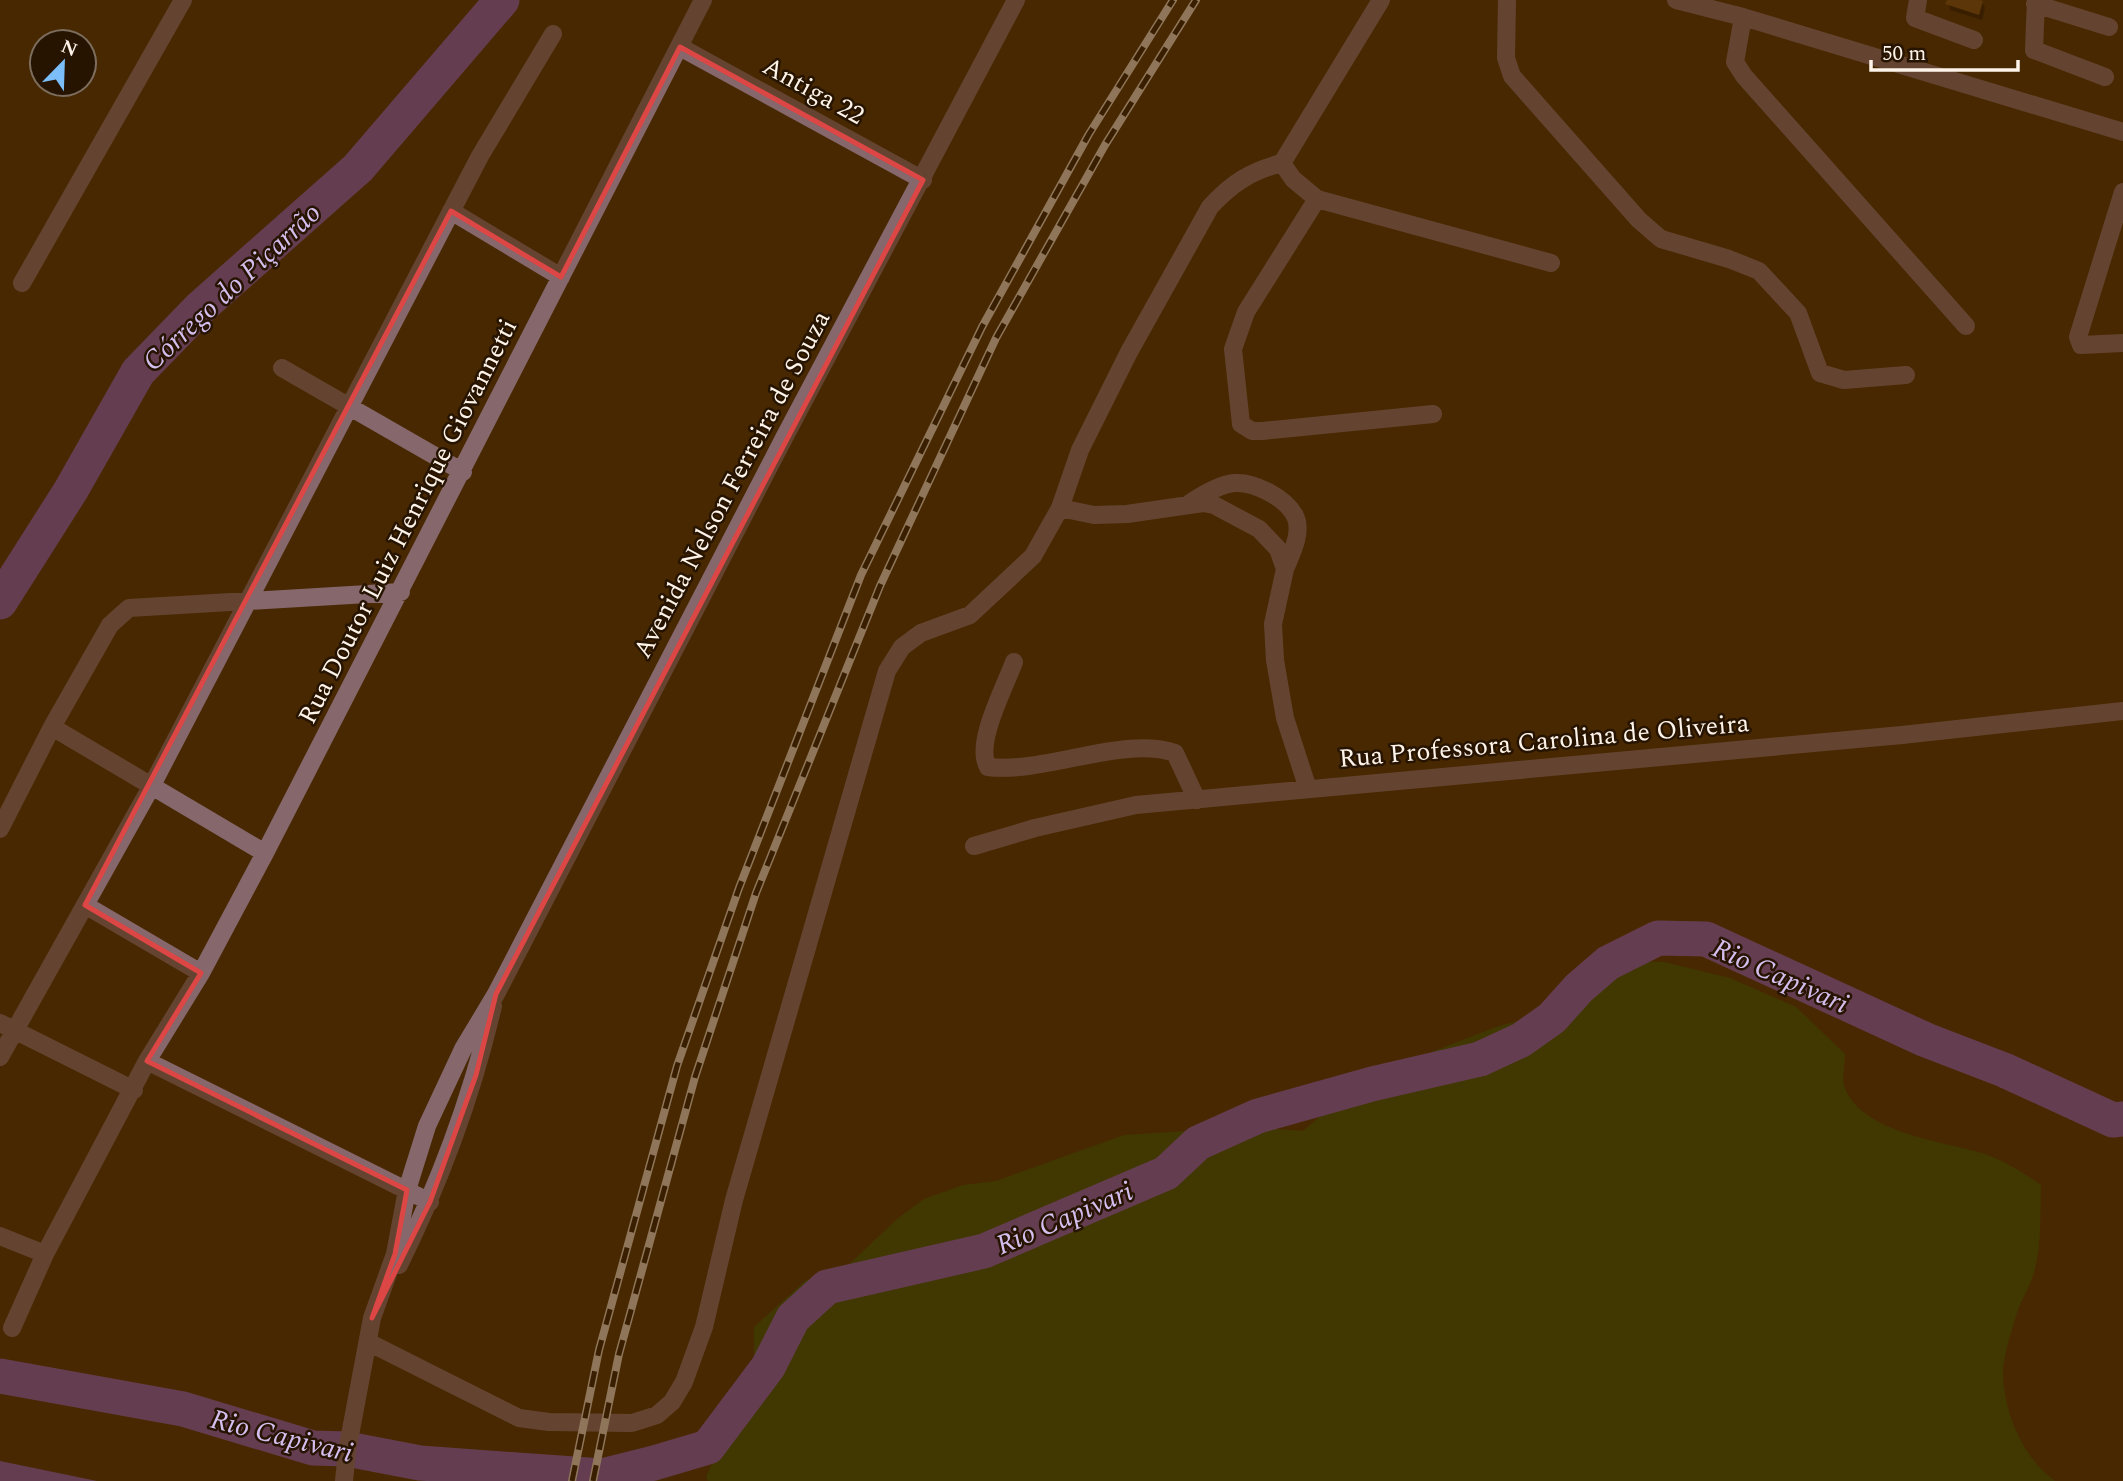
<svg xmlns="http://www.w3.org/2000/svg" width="2123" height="1481" viewBox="0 0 2123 1481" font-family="Spectral,serif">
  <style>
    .green { fill: #364b04 }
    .water { fill: #8757b4 }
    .shadow { fill: #0007 }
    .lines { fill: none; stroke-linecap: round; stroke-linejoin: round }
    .river { stroke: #8757b4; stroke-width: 35 }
    .building { fill: #734814 }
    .minor { stroke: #85676c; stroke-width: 18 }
    .rail-casing { stroke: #e4d6c8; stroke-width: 8 }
    .rail { stroke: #261401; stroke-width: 5; stroke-dasharray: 16; stroke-linecap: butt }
    .marked { fill: none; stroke: #dc4645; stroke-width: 5; stroke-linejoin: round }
    .labels { text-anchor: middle; stroke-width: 5; stroke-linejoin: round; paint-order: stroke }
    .street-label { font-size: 26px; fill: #fef3e9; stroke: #261401 }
    .water-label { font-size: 28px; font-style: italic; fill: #d4beee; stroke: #261401 }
  </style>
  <rect width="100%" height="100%" fill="#482800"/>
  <path class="green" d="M 1633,961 L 1664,962 L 1730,978 L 1796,1007 L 1845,1054 C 1845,1063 1842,1078 1844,1086 C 1861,1134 1944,1141 1985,1154 C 2005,1161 2023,1173 2041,1185 C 2040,1215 2042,1247 2033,1276 C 2028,1290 2020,1302 2016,1316 C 2011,1333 2003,1356 2003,1374 C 2004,1413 2023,1458 2055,1481 L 708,1481 L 706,1477 L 737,1408 L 754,1392 L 754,1327 L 806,1280 L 842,1271 L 897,1219 L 924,1199 L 963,1185 L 996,1181 L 1124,1135 L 1248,1127 L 1303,1131 L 1336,1102 L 1374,1087 L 1401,1068 L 1434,1051 L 1496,1027 L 1532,1017 L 1605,980 Z"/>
  <path class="water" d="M 0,1461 L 97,1481 L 0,1481 Z"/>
  <path class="shadow" d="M 1948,0 L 1981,0 L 1985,8 L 1982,20 L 1950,10 Z"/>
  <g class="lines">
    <path class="river" d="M 0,602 L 71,490 L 138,372 L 201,307 L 358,168 L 502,0
      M 0,1376 L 183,1409 L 313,1448 L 347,1449 L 420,1463 L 602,1476 L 654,1463 L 708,1447 L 768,1367 L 793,1318 L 827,1287 L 984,1251 L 1166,1173 L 1198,1143 L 1258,1116 L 1372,1084 L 1480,1059 L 1521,1040 L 1552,1018 L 1579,988 L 1608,963 L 1658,938 L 1706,939 L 1926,1040 L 2004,1070 L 2113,1120 L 2123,1119"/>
  </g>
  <path class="building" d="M 1947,0 L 1980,0 L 1983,1 L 1979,15 L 1945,4 Z"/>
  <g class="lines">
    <path class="minor" d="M 1507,0 L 1506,58 L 1512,76 L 1639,220 L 1661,239 L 1729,259 L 1759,271 L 1798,313 L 1820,373 L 1844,380 L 1906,375
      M 1676,0 L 1743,17 L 2123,132
      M 1918,0 L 1915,18 L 1974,40
      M 2036,0 L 2034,50 L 2105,77
      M 2035,4 L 2109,27
      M 1743,17 L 1735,62 L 1744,76 L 1966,326
      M 680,47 L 923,180
      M 1282,163 L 1293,179 L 1317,199 L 1551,263
      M 1282,163 L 1381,0
      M 2123,192 L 2078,337 L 2081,345 L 2123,343
      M 1317,199 L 1246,312 L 1233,349 L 1241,424 L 1252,431 L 1262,431 L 1433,414
      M 451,211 L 561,277
      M 22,283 L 183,0
      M 282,368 L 463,472
      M 1190,503 C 1202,495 1220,484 1235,483 C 1255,482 1286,498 1295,516 C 1303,532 1291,555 1285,569
      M 1060,508 L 1094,515 L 1127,514 L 1203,503 L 1214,505 L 1259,529 L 1278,549 L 1285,569 L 1273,624 L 1275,660 L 1285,718 L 1308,789
      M 1014,662 C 1005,687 974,744 988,767 C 1044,774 1125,735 1175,753 L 1197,800
      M 52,727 L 265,853
      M 0,829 L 52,727 L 110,625 L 129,608 L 401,592
      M 974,846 L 1035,828 L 1136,805 L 1902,735 L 2123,711
      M 85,905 L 201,973
      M 0,1023 L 134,1090
      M 0,1057 L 151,787 L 480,156 L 553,34
      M 430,1202 L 147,1061 L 201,973 L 265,853 L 703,0
      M 0,1236 L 45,1254
      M 399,1265 C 440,1182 472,1096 493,1006
      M 12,1328 L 45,1254 L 147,1061
      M 368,1342 L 519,1418 L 549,1422 L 632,1423 L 657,1415 L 672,1402 L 684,1382 L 704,1327 L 734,1200 L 887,671 L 902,647 L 921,633 L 970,615 L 1033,556 L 1060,508 L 1080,450 L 1129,352 L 1210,207 C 1232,183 1251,171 1282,163
      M 344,1481 L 347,1451 L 372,1318 L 395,1254 L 407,1190 L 427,1126 L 463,1049 L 496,994 L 784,438 L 1016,0"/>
    <g class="rail-casing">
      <path id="rail" d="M 572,1481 L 599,1350 L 677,1066 L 739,888 L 861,575 L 982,327 L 1089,134 L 1173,0
        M 593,1481 L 619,1354 L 695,1077 L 756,893 L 880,586 L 996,338 L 1105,145 L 1196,0"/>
    </g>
    <use href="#rail" class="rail"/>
  </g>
  <path d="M0 0H2123V1481H0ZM 680,47 L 923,180 L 496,994 L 476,1075 L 430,1202 L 372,1318 L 395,1254 L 407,1190 L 147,1061 L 201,973 L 85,905 L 451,211 L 561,277 Z" fill="#482800" fill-opacity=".55" fill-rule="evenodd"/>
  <path class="marked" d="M 680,47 L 923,180 L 496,994 L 476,1075 L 430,1202 L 372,1318 L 395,1254 L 407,1190 L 147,1061 L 201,973 L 85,905 L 451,211 L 561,277 Z"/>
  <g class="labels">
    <g class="street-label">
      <text transform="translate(814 90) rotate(29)" y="9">Antiga 22</text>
      <text transform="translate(731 484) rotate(-62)" y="9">Avenida Nelson Ferreira de Souza</text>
      <text transform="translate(407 521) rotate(-63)" y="9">Rua Doutor Luiz Henrique Giovannetti</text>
      <text transform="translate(1544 740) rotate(-5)" y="9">Rua Professora Carolina de Oliveira</text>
    </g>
    <g class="water-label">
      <text transform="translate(231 286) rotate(-43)" y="10">Córrego do Piçarrão</text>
      <text transform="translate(1781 975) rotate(24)" y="10">Rio Capivari</text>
      <text transform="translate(1064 1217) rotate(-23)" y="10">Rio Capivari</text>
      <text transform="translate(282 1435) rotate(14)" y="10">Rio Capivari</text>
    </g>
  </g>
  <g transform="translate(63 63) rotate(23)"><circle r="33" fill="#261401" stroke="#7c6d5e" stroke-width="2"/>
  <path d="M0-5L12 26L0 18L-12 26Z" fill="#7bbef9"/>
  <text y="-10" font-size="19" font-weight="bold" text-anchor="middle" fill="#fef3e9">N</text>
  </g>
  <path d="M1871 60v10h147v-10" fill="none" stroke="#fef3e9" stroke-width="3.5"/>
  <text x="1882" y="60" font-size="21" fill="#fef3e9" stroke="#261401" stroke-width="5" paint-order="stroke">50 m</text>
</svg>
